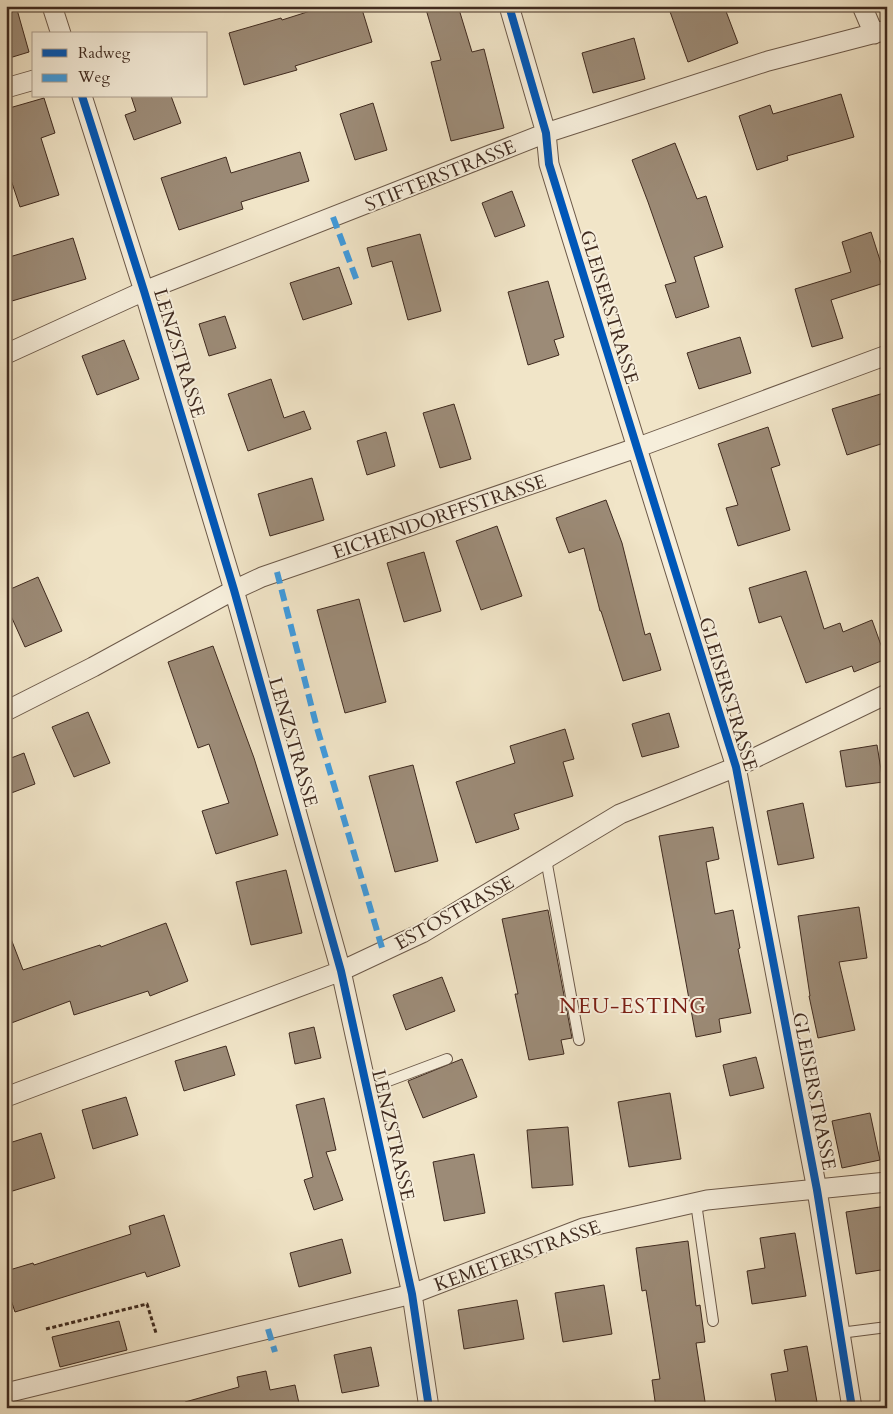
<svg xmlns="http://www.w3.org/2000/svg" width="893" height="1414" viewBox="0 0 893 1414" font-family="Cardo,serif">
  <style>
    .building { fill: #9c8b77; stroke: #3f2a1f }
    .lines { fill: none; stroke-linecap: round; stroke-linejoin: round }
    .service-casing { stroke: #6c5949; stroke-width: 12 }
    .minor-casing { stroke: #6c5949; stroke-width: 21 }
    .path { stroke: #3f2a1f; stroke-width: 3; stroke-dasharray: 4 2.5; stroke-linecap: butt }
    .service { stroke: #f6eedb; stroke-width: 10 }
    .minor { stroke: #f6eedb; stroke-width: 19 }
    .quiet { stroke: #3f9ce0; stroke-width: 6; stroke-dasharray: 12 6; stroke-linecap: butt }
    .cycleway-casing { stroke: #f6eedb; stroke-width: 11 }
    .cycleway { stroke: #0057b8; stroke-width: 8 }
    .labels { text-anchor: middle; stroke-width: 4; stroke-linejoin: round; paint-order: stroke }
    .street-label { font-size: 19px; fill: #3f2a1f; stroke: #f6eedb }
    .quarter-label { font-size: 21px; letter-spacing: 1px; fill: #7a1f14; stroke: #f6eedb }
  </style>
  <rect width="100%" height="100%" fill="#f1e5c8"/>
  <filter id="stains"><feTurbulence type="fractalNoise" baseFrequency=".004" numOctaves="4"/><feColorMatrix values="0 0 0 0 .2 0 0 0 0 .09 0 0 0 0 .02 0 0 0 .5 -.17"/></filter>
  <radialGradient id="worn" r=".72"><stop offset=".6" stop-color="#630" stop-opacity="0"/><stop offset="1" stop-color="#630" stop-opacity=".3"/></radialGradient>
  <path class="building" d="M 6,6 L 16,6 L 29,52 L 6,59 Z
    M 326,6 L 361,6 L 372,42 L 295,66 L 297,70 L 244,85 L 229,33 L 281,18 L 282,20 Z
    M 425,6 L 458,6 L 472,52 L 484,49 L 504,128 L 451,141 L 431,62 L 441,60 Z
    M 668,6 L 724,6 L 738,43 L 688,62 Z
    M 634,38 L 645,79 L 593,93 L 582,53 Z
    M 841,94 L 854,137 L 787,156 L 788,160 L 757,170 L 739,116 L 770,105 L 773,114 Z
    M 131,96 L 171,96 L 181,123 L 134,140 L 125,115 L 136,111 Z
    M 44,98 L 55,133 L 41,138 L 59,195 L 20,207 L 6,165 L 6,109 Z
    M 373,103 L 387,150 L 355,160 L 340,114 Z
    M 675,143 L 697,199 L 706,196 L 723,247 L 694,257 L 709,307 L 676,318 L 665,285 L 676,282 L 648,202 L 632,160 Z
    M 300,152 L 309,181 L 241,202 L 243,209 L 179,230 L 161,178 L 226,157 L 231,173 Z
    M 512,191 L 525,226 L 495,237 L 482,203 Z
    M 871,232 L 887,282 L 831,300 L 843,338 L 812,347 L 795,289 L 851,272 L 842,242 Z
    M 420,234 L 441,311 L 408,320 L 392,261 L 372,267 L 367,248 Z
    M 73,238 L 86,279 L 12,301 L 6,283 L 6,258 Z
    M 339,267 L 352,304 L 303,320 L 290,283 Z
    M 548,281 L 564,337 L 554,340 L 559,355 L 528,365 L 508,292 Z
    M 225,316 L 236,348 L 209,356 L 199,324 Z
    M 740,337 L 751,373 L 699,389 L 687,353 Z
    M 124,340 L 139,379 L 97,395 L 82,356 Z
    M 271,379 L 284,418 L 304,411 L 311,429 L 248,451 L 228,394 Z
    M 887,392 L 887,442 L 847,455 L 832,409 Z
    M 454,404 L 471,459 L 440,468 L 423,413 Z
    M 768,427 L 780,465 L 771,468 L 790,530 L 738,546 L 726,508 L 738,505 L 718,444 Z
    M 386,432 L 395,466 L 367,475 L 357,441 Z
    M 312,478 L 324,520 L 270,536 L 258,494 Z
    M 606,500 L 622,543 L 645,635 L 650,633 L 661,670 L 623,681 L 601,611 L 600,611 L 584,548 L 569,553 L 556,518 Z
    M 497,526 L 522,596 L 481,610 L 456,541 Z
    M 424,552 L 441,611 L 404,622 L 387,563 Z
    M 806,571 L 824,629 L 840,623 L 843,632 L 872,620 L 886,659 L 854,672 L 852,666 L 806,683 L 781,616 L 759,623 L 749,588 Z
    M 38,577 L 62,631 L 25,647 L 6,605 L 6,591 Z
    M 359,599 L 386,702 L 345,713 L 317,610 Z
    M 213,646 L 254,758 L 278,835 L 216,854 L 202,811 L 229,803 L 209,744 L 198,748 L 168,662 Z
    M 88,712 L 110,763 L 74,777 L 52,727 Z
    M 669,713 L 679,747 L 642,757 L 632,724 Z
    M 565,729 L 574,759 L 563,762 L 573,796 L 514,814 L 519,829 L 476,843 L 456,782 L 515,763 L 510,746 Z
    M 877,745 L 883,782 L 846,787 L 840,751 Z
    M 24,753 L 35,784 L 6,795 L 6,760 Z
    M 413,765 L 438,861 L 395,872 L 369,776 Z
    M 803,803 L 814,858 L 778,865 L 767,811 Z
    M 713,827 L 719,859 L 706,862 L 715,914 L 733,910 L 740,948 L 738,949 L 751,1013 L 719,1019 L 721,1032 L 696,1037 L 659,836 Z
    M 286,870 L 302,933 L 251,945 L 236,882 Z
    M 859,907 L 867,958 L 839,962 L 855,1030 L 818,1038 L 809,996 L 810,996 L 798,916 Z
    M 548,910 L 572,1038 L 561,1040 L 564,1054 L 529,1060 L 515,994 L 518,994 L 502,919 Z
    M 166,923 L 188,981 L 150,996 L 148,991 L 74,1015 L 70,1001 L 6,1025 L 6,931 L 8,931 L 23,970 L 100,945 L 101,947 Z
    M 442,977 L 455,1011 L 406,1030 L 393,995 Z
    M 314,1027 L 321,1058 L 295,1064 L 289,1033 Z
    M 226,1046 L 235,1075 L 184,1091 L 175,1061 Z
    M 756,1057 L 764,1088 L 730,1096 L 723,1065 Z
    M 462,1059 L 477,1097 L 423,1118 L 408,1081 Z
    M 670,1093 L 681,1159 L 629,1167 L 618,1102 Z
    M 126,1097 L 138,1135 L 93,1149 L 82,1110 Z
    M 324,1098 L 336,1150 L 326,1152 L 343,1200 L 314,1210 L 304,1180 L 313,1177 L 296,1105 Z
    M 870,1113 L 880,1160 L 842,1168 L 832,1121 Z
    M 568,1127 L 573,1185 L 532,1188 L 527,1130 Z
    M 41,1133 L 55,1178 L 6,1193 L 6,1144 Z
    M 474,1154 L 485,1213 L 444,1221 L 433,1162 Z
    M 887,1206 L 887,1269 L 856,1274 L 846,1212 Z
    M 164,1215 L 180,1266 L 147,1277 L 145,1272 L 15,1312 L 6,1285 L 6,1271 L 33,1263 L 34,1265 L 131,1234 L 129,1226 Z
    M 795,1233 L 806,1296 L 752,1304 L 747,1271 L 765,1268 L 760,1238 Z
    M 342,1239 L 351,1273 L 299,1287 L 290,1253 Z
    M 688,1241 L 696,1306 L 700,1305 L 705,1342 L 696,1343 L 706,1408 L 656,1408 L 652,1380 L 660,1379 L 646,1290 L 642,1291 L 636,1248 Z
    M 604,1285 L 612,1334 L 563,1342 L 555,1293 Z
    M 517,1300 L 524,1339 L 464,1349 L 458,1310 Z
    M 119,1321 L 127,1350 L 60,1367 L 52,1337 Z
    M 807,1346 L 817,1402 L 777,1408 L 771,1374 L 788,1371 L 784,1350 Z
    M 371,1347 L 379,1386 L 342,1393 L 334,1355 Z
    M 266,1371 L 270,1390 L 295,1385 L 300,1408 L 186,1408 L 185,1402 L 239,1387 L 237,1377 Z"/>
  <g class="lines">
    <g class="service-casing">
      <path id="service" d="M 546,859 L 579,1040
        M 367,1089 L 447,1059
        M 696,1203 L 713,1321
        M 840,1333 L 887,1327"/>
    </g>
    <g class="minor-casing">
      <path id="minor" d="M 52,6 L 61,34
        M 509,6 L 546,133 L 549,164 L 736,767 L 817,1190 L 852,1408
        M 862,6 L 874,34
        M 6,88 L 34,80
        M 82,96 L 144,291 L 234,590 L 341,971 L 412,1294 L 429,1408
        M 6,354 L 144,291 L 546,133 L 768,61 L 887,30
        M 6,711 L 93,667 L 234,590 L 262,577 L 636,448 L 887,355
        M 6,1097 L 341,971 L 422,933 L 620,814 L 736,767 L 887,694
        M 6,1393 L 412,1294 L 583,1228 L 707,1200 L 887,1182"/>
    </g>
    <path class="path" d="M 46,1329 L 147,1304 L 156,1333"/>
    <use href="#service" class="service"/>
    <use href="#minor" class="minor"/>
    <path class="quiet" d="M 333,217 L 357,281
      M 277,572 L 317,728 L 383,951
      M 268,1329 L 275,1352"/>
    <g class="cycleway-casing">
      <path id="cycleway" d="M 509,6 L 546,133 L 549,164 L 736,767 L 817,1190 L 852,1408
        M 82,96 L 144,291 L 234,590 L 341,971 L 412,1294 L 429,1408"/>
    </g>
    <use href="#cycleway" class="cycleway"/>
  </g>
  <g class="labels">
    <g class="street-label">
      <text transform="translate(440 175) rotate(-22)" y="7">STIFTERSTRASSE</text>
      <text transform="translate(610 307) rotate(73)" y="7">GLEISERSTRASSE</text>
      <text transform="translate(180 353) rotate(73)" y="7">LENZSTRASSE</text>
      <text transform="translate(439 516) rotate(-19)" y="7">EICHENDORFFSTRASSE</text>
      <text transform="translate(729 694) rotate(73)" y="7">GLEISERSTRASSE</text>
      <text transform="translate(294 742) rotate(74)" y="7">LENZSTRASSE</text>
      <text transform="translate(454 912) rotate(-29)" y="7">ESTOSTRASSE</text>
      <text transform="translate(815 1091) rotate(79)" y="7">GLEISERSTRASSE</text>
      <text transform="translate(394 1135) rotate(77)" y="7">LENZSTRASSE</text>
      <text transform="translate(517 1255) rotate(-20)" y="7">KEMETERSTRASSE</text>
    </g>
    <g class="quarter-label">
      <text x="633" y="1013">NEU-ESTING</text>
    </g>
  </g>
  <rect width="893" height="1414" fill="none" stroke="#f1e5c8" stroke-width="25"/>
  <rect x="8" y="8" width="878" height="1399" fill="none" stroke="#3f2a1f" stroke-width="2.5"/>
  <rect x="12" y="12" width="868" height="1389" fill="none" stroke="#3f2a1f"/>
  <rect x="32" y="32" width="175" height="65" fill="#f6eedb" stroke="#ada090"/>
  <rect x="42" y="49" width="25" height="8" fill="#0057b8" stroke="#ada090"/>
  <text x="78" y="58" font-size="15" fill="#3f2a1f">Radweg</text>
  <rect x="42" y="74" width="25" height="8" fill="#3f9ce0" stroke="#ada090"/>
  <text x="78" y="82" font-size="15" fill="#3f2a1f">Weg</text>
  <rect width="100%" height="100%" filter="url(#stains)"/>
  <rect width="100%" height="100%" fill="url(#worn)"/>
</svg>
